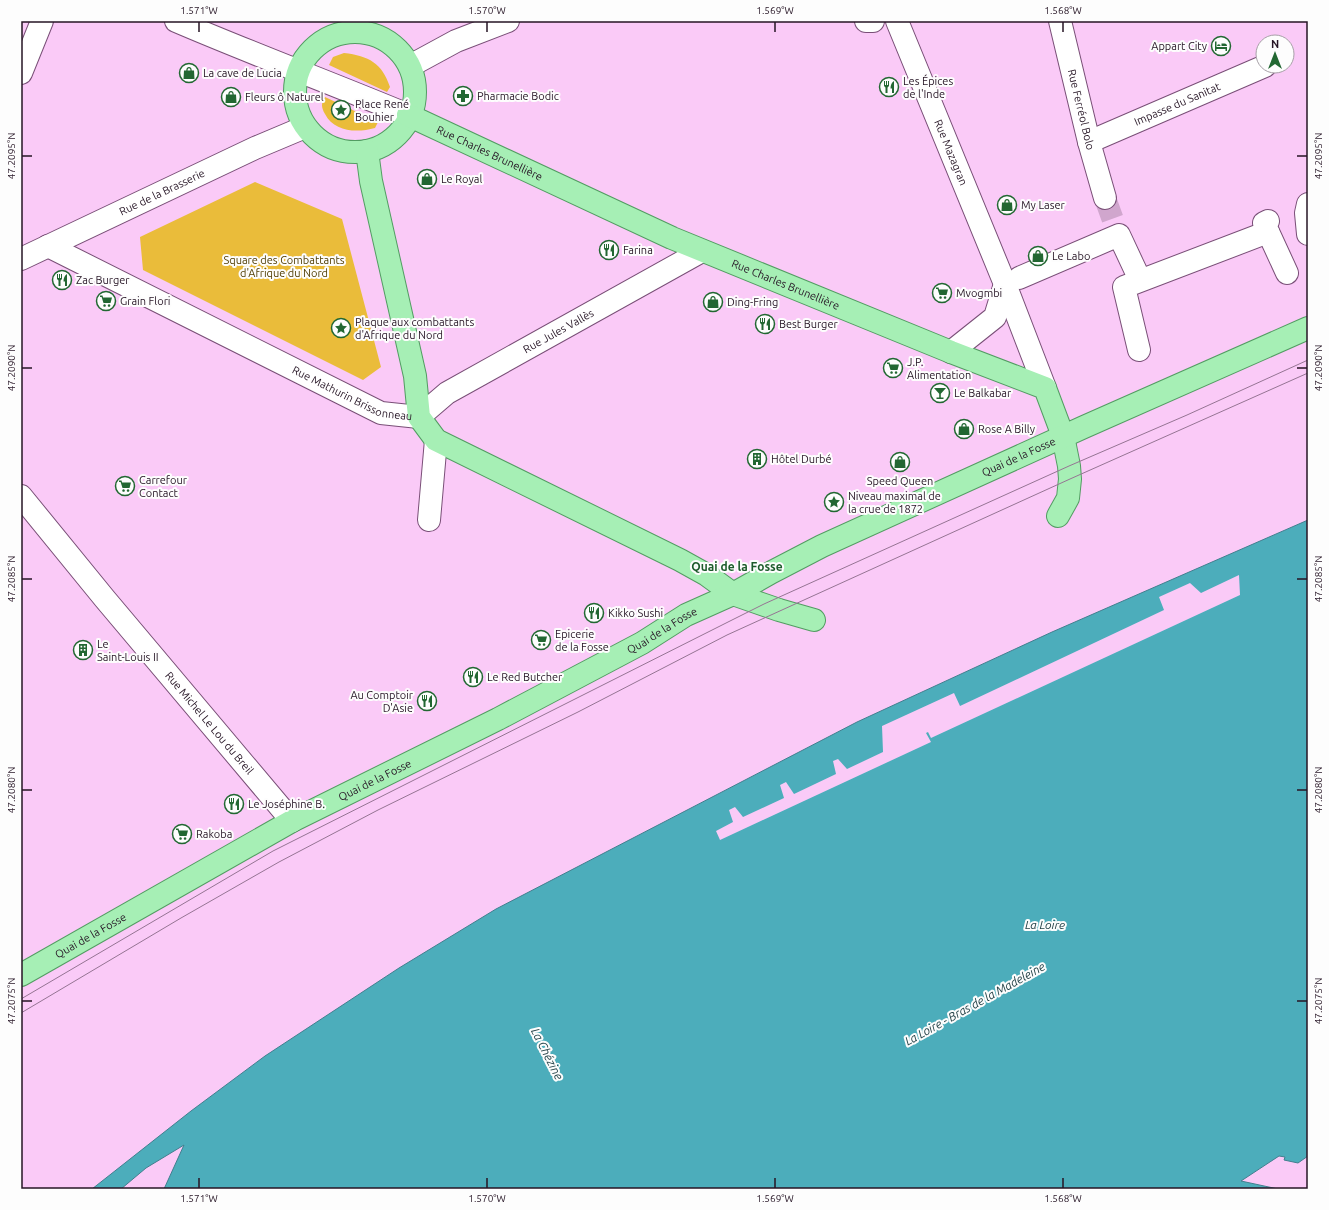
<svg xmlns="http://www.w3.org/2000/svg" width="1329" height="1210" viewBox="0 0 1329 1210" font-family="Ubuntu,sans-serif">
  <style>
    .green { fill: #eabc3a }
    .water { fill: #4cadbb; stroke: #417f8e }
    .pier { fill: #facaf7 }
    .lines { fill: none; stroke-linecap: round; stroke-linejoin: round }
    .minor-tunnel { stroke: #d0a6cd; stroke-width: 22; stroke-dasharray: 22 11; stroke-linecap: butt }
    .minor-casing { stroke: #794f77; stroke-width: 24 }
    .major-casing { stroke: #529c62; stroke-width: 24 }
    .minor { stroke: #fff; stroke-width: 22 }
    .major { stroke: #a6efb5; stroke-width: 22 }
    .tram { stroke: #957493; stroke-width: 1 }
    .ticks { fill: none; stroke: #261525; stroke-width: 1.5 }
    .labels { text-anchor: middle; stroke-width: 4; stroke-linejoin: round; paint-order: stroke }
    .poi-label { font-size: 11px; fill: #261525; stroke: #fdfdfd; text-anchor: start }
    .street-label { font-size: 11px; fill: #261525; stroke: #fdfdfd }
    .park-label { font-size: 11px; fill: #4f3c02; stroke: #fdfdfd }
    .neighbourhood-label { font-size: 12px; font-weight: bold; fill: #1d5c2c; stroke: #fdfdfd }
    .water-label { font-size: 12px; font-style: italic; fill: #264449; stroke: #fdfdfd }
    .neatline { fill: none; stroke: #261525; stroke-width: 1.5 }
    .ticks-label { font-size: 10px; text-anchor: middle; fill: #261525 }
  </style>
  <rect width="100%" height="100%" fill="#facaf7"/>
  <path class="green" d="M 344,53 C 369,56 382,63 390,87 L 387,92 L 329,65 L 333,57 Z
    M 325,97 L 378,122 L 375,128 C 357,133 334,132 325,114 C 321,107 321,103 325,97 Z
    M 255,182 L 342,219 L 381,367 L 363,380 L 143,270 L 140,237 Z"/>
  <path class="water" d="M 1308,520 L 1308,1156 L 1298,1163 L 1284,1160 L 1285,1157 L 1279,1156 L 1241,1181 L 1278,1189 L 164,1189 L 184,1145 L 146,1168 L 121,1189 L 92,1189 L 191,1111 L 265,1056 L 399,968 L 496,909 L 857,722 L 1052,632 Z"/>
  <path class="pier" d="M 1239,575 L 1240,595 L 931,738 L 928,732 L 926,733 L 931,742 L 720,840 L 716,831 L 733,822 L 729,810 L 735,807 L 743,817 L 784,798 L 780,785 L 786,782 L 794,794 L 836,774 L 833,761 L 838,759 L 847,769 L 883,752 L 882,726 L 954,693 L 960,706 L 1164,610 L 1159,597 L 1190,583 L 1201,593 Z"/>
  <g class="lines">
    <path class="minor-tunnel" d="M 1105,198 L 1117,231"/>
    <g class="minor-casing">
      <g id="minor">
        <path d="M 176,21 C 253,54 331,83 408,115"/>
        <path d="M 866,21 L 873,21"/>
        <path id="s1" d="M 897,21 L 1005,284 L 1045,388"/>
        <path id="s2" d="M 1060,21 L 1089,142 L 1105,198"/>
        <path d="M 410,66 L 456,41 L 508,21"/>
        <path d="M 21,73 L 42,21"/>
        <path id="s3" d="M 1089,142 L 1265,66"/>
        <path d="M 1308,204 L 1306,213 L 1308,234"/>
        <path d="M 1268,221 L 1264,223 L 1287,273"/>
        <path id="s4" d="M 48,246 L 381,413 L 419,417 L 447,393 L 702,251"/>
        <path id="s5" d="M 21,259 L 255,148 L 305,127"/>
        <path d="M 1019,278 L 1119,235 L 1140,280"/>
        <path d="M 1139,350 L 1124,287 L 1268,232"/>
        <path d="M 951,352 L 995,317 L 1005,284"/>
        <path id="s6" d="M 21,496 L 105,599 L 292,821"/>
        <path d="M 429,520 L 436,440"/>
      </g>
    </g>
    <g class="major-casing">
      <g id="major">
        <circle cx="355" cy="92" r="60"/>
        <path id="s7" d="M 408,115 L 672,238 L 951,352 L 1045,388 L 1063,436 L 1069,466 L 1070,479 L 1068,498 L 1058,516"/>
        <path d="M 367,151 L 371,181 L 415,376 L 419,417 L 436,440 L 680,560 L 707,575 L 733,594 L 779,610 L 814,620"/>
        <path id="s8" d="M 21,975 L 292,821 L 498,719 L 642,643 L 686,615 L 733,594 L 772,572 L 822,546 L 1084,427 L 1308,328"/>
      </g>
    </g>
    <use href="#minor" class="minor"/>
    <use href="#major" class="major"/>
    <path class="tram" d="M 21,999 L 273,851 L 732,620 L 764,604 L 1069,466 L 1187,415 L 1308,360
      M 21,1013 L 181,918 L 279,862 L 378,810 L 578,712 L 727,635 L 1070,479 L 1308,373"/>
  </g>
  <path class="ticks" d="M 199,22 L 199,32M 487,22 L 487,32M 775,22 L 775,32M 1063,22 L 1063,32M 22,156 L 32,156M 1297,156 L 1307,156M 22,368 L 32,368M 1297,368 L 1307,368M 22,579 L 32,579M 1297,579 L 1307,579M 22,790 L 32,790M 1297,790 L 1307,790M 22,1001 L 32,1001M 1297,1001 L 1307,1001M 199,1178 L 199,1188M 487,1178 L 487,1188M 775,1178 L 775,1188M 1063,1178 L 1063,1188"/>
  <defs>
    <g id="hotel-ring" transform="scale(1)"><circle r="9.5" fill="#fdfdfd" stroke="#226732" stroke-width="1.5"/><path d="M-6-4.5h1.5V1H6V5H4.5V3h-9V5H-6ZM-4 0a1.8 1.8 0 1 1 3.6 0ZM.5 0V-2.5h3Q6-2.5 6 0Z" fill="#226732"/></g>
    <g id="shop-ring" transform="scale(1)"><circle r="9.5" fill="#fdfdfd" stroke="#226732" stroke-width="1.5"/><path d="M-5-2.5h2.3a2.7 3.5 0 0 1 5.4 0H5L5.5 6h-11ZM-1.5-2.5h3a1.5 2.3 0 0 0-3 0Z" fill="#226732"/></g>
    <g id="restaurant-ring" transform="scale(1)"><circle r="9.5" fill="#fdfdfd" stroke="#226732" stroke-width="1.5"/><path d="M-5-6h1v4h1v-4h1v4h1v-4h1v5L-1.5 .5V6h-2V.5L-5-1ZM5-6V6H3V1.5H1.5Q1.5-4 5-6Z" fill="#226732"/></g>
    <g id="pharmacy-ring" transform="scale(1)"><circle r="9.5" fill="#fdfdfd" stroke="#226732" stroke-width="1.5"/><path d="M-2-6h4v4h4v4h-4v4h-4v-4h-4v-4h4Z" fill="#226732"/></g>
    <g id="sight-ring" transform="scale(1)"><circle r="9.5" fill="#fdfdfd" stroke="#226732" stroke-width="1.5"/><path d="M0-6L1.8-2.2L6-1.7L2.9 1.2L3.7 5.4L0 3.3L-3.7 5.4L-2.9 1.2L-6-1.7L-1.8-2.2Z" fill="#226732"/></g>
    <g id="supermarket-ring" transform="scale(1)"><circle r="9.5" fill="#fdfdfd" stroke="#226732" stroke-width="1.5"/><path d="M-6-5.5h2.5l.6 2H6L4.5 2H-2.5L-4.4-4H-6ZM-1.5 3.2a1.3 1.3 0 1 0 .1 0ZM3 3.2a1.3 1.3 0 1 0 .1 0Z" fill="#226732"/></g>
    <g id="bar-ring" transform="scale(1)"><circle r="9.5" fill="#fdfdfd" stroke="#226732" stroke-width="1.5"/><path d="M-6-5H6L.8 .8V4.5H3.5V6h-7V4.5H-.8V.8Z" fill="#226732"/></g>
    <g id="building-ring" transform="scale(1)"><circle r="9.5" fill="#fdfdfd" stroke="#226732" stroke-width="1.5"/><path d="M-4-6H4V6H1V3H-1V6H-4ZM-2.5-4.3h1.7v1.8h-1.7ZM.8-4.3h1.7v1.8H.8ZM-2.5-1h1.7V.8h-1.7ZM.8-1h1.7V.8H.8Z" fill="#226732"/></g>
  </defs>
  <g fill-rule="evenodd">
    <use href="#hotel-ring" x="1221" y="46"/>
    <use href="#shop-ring" x="189" y="73"/>
    <use href="#restaurant-ring" x="889" y="87"/>
    <use href="#pharmacy-ring" x="463" y="96"/>
    <use href="#shop-ring" x="231" y="97"/>
    <use href="#sight-ring" x="341" y="110"/>
    <use href="#shop-ring" x="427" y="179"/>
    <use href="#shop-ring" x="1007" y="205"/>
    <use href="#restaurant-ring" x="609" y="250"/>
    <use href="#shop-ring" x="1038" y="256"/>
    <use href="#restaurant-ring" x="62" y="280"/>
    <use href="#supermarket-ring" x="942" y="293"/>
    <use href="#supermarket-ring" x="106" y="301"/>
    <use href="#shop-ring" x="713" y="302"/>
    <use href="#restaurant-ring" x="765" y="324"/>
    <use href="#sight-ring" x="341" y="328"/>
    <use href="#supermarket-ring" x="893" y="368"/>
    <use href="#bar-ring" x="940" y="393"/>
    <use href="#shop-ring" x="964" y="429"/>
    <use href="#building-ring" x="757" y="459"/>
    <use href="#shop-ring" x="900" y="462"/>
    <use href="#supermarket-ring" x="125" y="486"/>
    <use href="#sight-ring" x="834" y="502"/>
    <use href="#restaurant-ring" x="594" y="613"/>
    <use href="#supermarket-ring" x="541" y="640"/>
    <use href="#building-ring" x="83" y="650"/>
    <use href="#restaurant-ring" x="473" y="677"/>
    <use href="#restaurant-ring" x="427" y="701"/>
    <use href="#restaurant-ring" x="234" y="804"/>
    <use href="#supermarket-ring" x="182" y="834"/>
  </g>
  <g class="labels">
    <g class="poi-label">
      <text x="1207" y="50" text-anchor="end">Appart City</text>
      <text x="203" y="77">La cave de Lucia</text>
      <text x="903" y="85">Les Épices<tspan x="903" dy="13">de l'Inde</tspan></text>
      <text x="477" y="100">Pharmacie Bodic</text>
      <text x="245" y="101">Fleurs ô Naturel</text>
      <text x="355" y="108">Place René<tspan x="355" dy="13">Bouhier</tspan></text>
      <text x="441" y="183">Le Royal</text>
      <text x="1021" y="209">My Laser</text>
      <text x="623" y="254">Farina</text>
      <text x="1052" y="260">Le Labo</text>
      <text x="76" y="284">Zac Burger</text>
      <text x="956" y="297">Mvogmbi</text>
      <text x="120" y="305">Grain Flori</text>
      <text x="727" y="306">Ding-Fring</text>
      <text x="355" y="326">Plaque aux combattants<tspan x="355" dy="13">d'Afrique du Nord</tspan></text>
      <text x="779" y="328">Best Burger</text>
      <text x="907" y="366">J.P.<tspan x="907" dy="13">Alimentation</tspan></text>
      <text x="954" y="397">Le Balkabar</text>
      <text x="978" y="433">Rose A Billy</text>
      <text x="771" y="463">Hôtel Durbé</text>
      <text x="139" y="484">Carrefour<tspan x="139" dy="13">Contact</tspan></text>
      <text x="900" y="485" text-anchor="middle">Speed Queen</text>
      <text x="848" y="500">Niveau maximal de<tspan x="848" dy="13">la crue de 1872</tspan></text>
      <text x="608" y="617">Kikko Sushi</text>
      <text x="555" y="638">Epicerie<tspan x="555" dy="13">de la Fosse</tspan></text>
      <text x="97" y="648">Le<tspan x="97" dy="13">Saint-Louis II</tspan></text>
      <text x="487" y="681">Le Red Butcher</text>
      <text x="413" y="699" text-anchor="end">Au Comptoir<tspan x="413" dy="13">D'Asie</tspan></text>
      <text x="248" y="808">Le Joséphine B.</text>
      <text x="196" y="838">Rakoba</text>
    </g>
    <g class="street-label">
      <text dy="4" stroke="none"><textPath href="#s3" startOffset="96">Impasse du Sanitat</textPath></text>
      <text dy="4" stroke="none"><textPath href="#s2" startOffset="91">Rue Ferréol Bolo</textPath></text>
      <text dy="4" stroke="none"><textPath href="#s7" startOffset="90">Rue Charles Brunellière</textPath></text>
      <text dy="4" stroke="none"><textPath href="#s1" startOffset="142">Rue Mazagran</textPath></text>
      <text dy="4" stroke="none"><textPath href="#s5" startOffset="156">Rue de la Brasserie</textPath></text>
      <text dy="4" stroke="none"><textPath href="#s7" startOffset="414">Rue Charles Brunellière</textPath></text>
      <text dy="4" stroke="none"><textPath href="#s4" startOffset="575">Rue Jules Vallès</textPath></text>
      <text dy="4" stroke="none"><textPath href="#s4" startOffset="339">Rue Mathurin Brissonneau</textPath></text>
      <text dy="4" stroke="none"><textPath href="#s8" startOffset="1125">Quai de la Fosse</textPath></text>
      <text dy="4" stroke="none"><textPath href="#s8" startOffset="728">Quai de la Fosse</textPath></text>
      <text dy="4" stroke="none"><textPath href="#s6" startOffset="295">Rue Michel Le Lou du Breil</textPath></text>
      <text dy="4" stroke="none"><textPath href="#s8" startOffset="404">Quai de la Fosse</textPath></text>
      <text dy="4" stroke="none"><textPath href="#s8" startOffset="80">Quai de la Fosse</textPath></text>
    </g>
    <g class="park-label">
      <text x="284" y="264">Square des Combattants<tspan x="284" dy="13">d'Afrique du Nord</tspan></text>
    </g>
    <g class="neighbourhood-label">
      <text x="737" y="571">Quai de la Fosse</text>
    </g>
    <g class="water-label">
      <text x="1045" y="929">La Loire</text>
      <text transform="translate(975 1004) rotate(-29)" y="4">La Loire - Bras de la Madeleine</text>
      <text transform="translate(547 1054) rotate(63)" y="4">La Chézine</text>
    </g>
  </g>
  <rect width="1329" height="1210" fill="none" stroke="#fdfdfd" stroke-width="44"/>
  <g transform="translate(1275 54)"><circle r="19" fill="#fdfdfd" stroke="#a7a0a7"/>
  <path d="M0-3L7 15L0 10L-7 15Z" fill="#226732"/>
  <text y="-6" font-size="11" font-weight="bold" text-anchor="middle" fill="#261525">N</text>
  </g>
  <rect x="22" y="22" width="1285" height="1166" class="neatline"/>
  <g class="ticks-label">
    <text x="199" y="14">1.571°W</text>
    <text x="487" y="14">1.570°W</text>
    <text x="775" y="14">1.569°W</text>
    <text x="1063" y="14">1.568°W</text>
    <text transform="translate(11 156) rotate(-90)" y="4">47.2095°N</text>
    <text transform="translate(1318 156) rotate(-90)" y="4">47.2095°N</text>
    <text transform="translate(11 368) rotate(-90)" y="4">47.2090°N</text>
    <text transform="translate(1318 368) rotate(-90)" y="4">47.2090°N</text>
    <text transform="translate(11 579) rotate(-90)" y="4">47.2085°N</text>
    <text transform="translate(1318 579) rotate(-90)" y="4">47.2085°N</text>
    <text transform="translate(11 790) rotate(-90)" y="4">47.2080°N</text>
    <text transform="translate(1318 790) rotate(-90)" y="4">47.2080°N</text>
    <text transform="translate(11 1001) rotate(-90)" y="4">47.2075°N</text>
    <text transform="translate(1318 1001) rotate(-90)" y="4">47.2075°N</text>
    <text x="199" y="1202">1.571°W</text>
    <text x="487" y="1202">1.570°W</text>
    <text x="775" y="1202">1.569°W</text>
    <text x="1063" y="1202">1.568°W</text>
  </g>
</svg>
